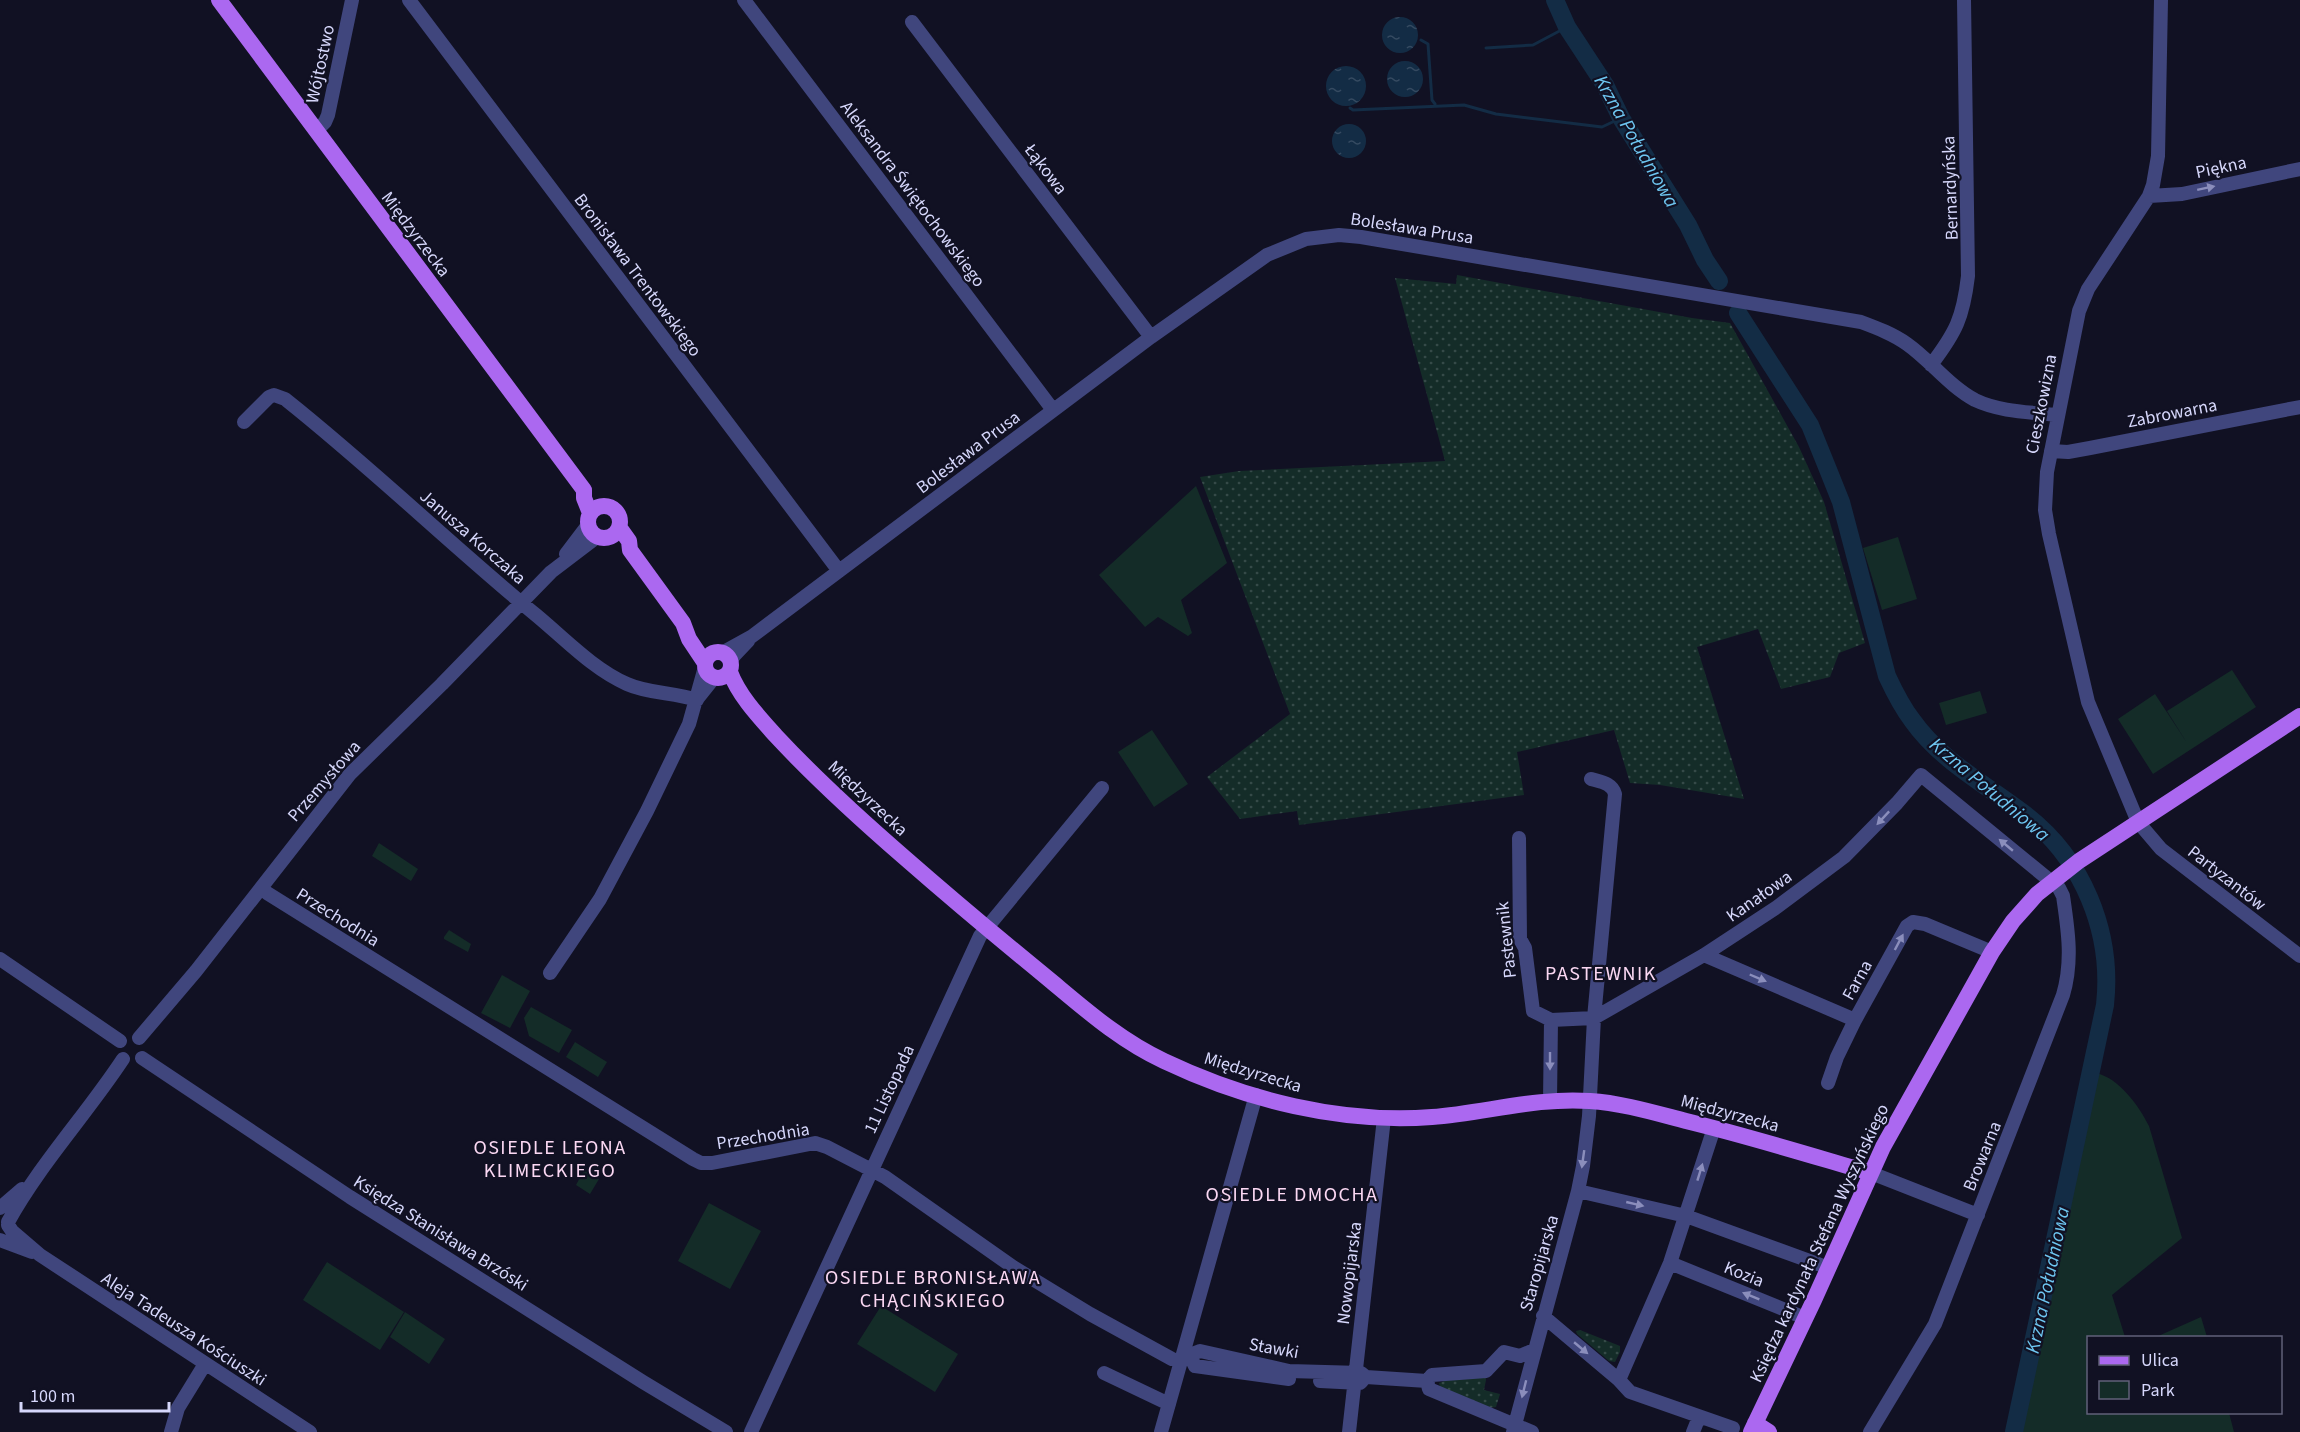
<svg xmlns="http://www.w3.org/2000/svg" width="2300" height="1432" viewBox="0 0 2300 1432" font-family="'Source Sans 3',sans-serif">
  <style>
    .grass { fill: url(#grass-dots) }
    .park { fill: #142c28 }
    .water { fill: url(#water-ripples) }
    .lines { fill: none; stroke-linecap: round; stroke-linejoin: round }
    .stream { stroke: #132c45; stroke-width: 3 }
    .river { stroke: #132c45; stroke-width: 18 }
    .minor { stroke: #40467d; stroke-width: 14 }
    .major { stroke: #ab68f0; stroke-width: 16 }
    .oneway { fill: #8b8ebc }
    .labels { text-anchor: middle; stroke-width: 4.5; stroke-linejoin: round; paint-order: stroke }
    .street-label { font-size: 18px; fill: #d6d7fb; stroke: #111123 }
    .water-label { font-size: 20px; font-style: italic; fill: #6ec6f1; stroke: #111123 }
    .neighbourhood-label { font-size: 20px; letter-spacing: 1.5px; fill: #fbd8f3; stroke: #111123 }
  </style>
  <defs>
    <pattern id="grass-dots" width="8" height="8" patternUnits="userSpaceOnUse" patternTransform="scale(1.5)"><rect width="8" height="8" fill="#142c28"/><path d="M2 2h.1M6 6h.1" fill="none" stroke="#354a48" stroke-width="1.8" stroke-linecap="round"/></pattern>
    <pattern id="water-ripples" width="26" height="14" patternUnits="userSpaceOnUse" patternTransform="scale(1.5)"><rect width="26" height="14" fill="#132c45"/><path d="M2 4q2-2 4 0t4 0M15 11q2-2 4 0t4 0" fill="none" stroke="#354a61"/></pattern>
  </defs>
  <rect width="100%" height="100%" fill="#111123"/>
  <path class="grass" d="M 1457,275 L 1692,318 L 1730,323 L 1799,447 L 1824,502 L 1865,643 L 1839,653 L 1830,677 L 1781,689 L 1758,629 L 1697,647 L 1744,799 L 1660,785 L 1630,783 L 1614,730 L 1517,752 L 1524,795 L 1299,825 L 1297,811 L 1240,819 L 1207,777 L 1290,714 L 1200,477 L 1239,471 L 1445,461 L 1395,278 L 1456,284 Z
    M 1580,1330 L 1620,1346 L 1620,1352 L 1615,1362 L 1609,1361 L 1577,1334 L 1576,1331 Z
    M 1485,1373 L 1486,1380 L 1484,1390 L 1500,1394 L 1496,1407 L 1489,1408 L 1440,1387 L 1439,1383 L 1461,1375 Z"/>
  <path class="park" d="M 1196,486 L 1227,563 L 1181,600 L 1192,633 L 1188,636 L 1158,617 L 1145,627 L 1099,575 Z
    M 1898,537 L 1917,599 L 1882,610 L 1863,548 Z
    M 2232,670 L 2256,707 L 2153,774 L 2118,719 L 2155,694 L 2187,743 L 2167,711 Z
    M 1980,691 L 1987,713 L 1946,725 L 1939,703 Z
    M 1152,730 L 1188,784 L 1154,807 L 1118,752 Z
    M 379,843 L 418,869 L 411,881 L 372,856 Z
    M 449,930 L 471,944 L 468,952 L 444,939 L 444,937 Z
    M 502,975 L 530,991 L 510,1028 L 481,1013 Z
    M 531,1007 L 572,1030 L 559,1053 L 529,1036 L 524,1018 Z
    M 575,1042 L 607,1062 L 598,1077 L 566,1057 Z
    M 2096,1073 C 2119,1078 2139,1106 2149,1126 L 2182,1238 L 2112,1295 L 2125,1337 L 2088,1338 L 2088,1412 L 2229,1413 L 2234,1432 L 2021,1432 Z
    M 584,1170 L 599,1179 L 590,1194 L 576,1185 Z
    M 709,1203 L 761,1231 L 730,1289 L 678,1261 Z
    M 327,1262 L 404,1312 L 380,1350 L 303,1300 Z
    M 881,1306 L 958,1354 L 935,1392 L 857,1344 Z
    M 405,1312 L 445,1339 L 429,1364 L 390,1337 Z
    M 2201,1317 L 2207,1337 L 2156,1337 Z"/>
  <path class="water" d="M1382 35a18 18 0 1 1 36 0a18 18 0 1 1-36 0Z
    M1387 79a18 18 0 1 1 36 0a18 18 0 1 1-36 0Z
    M1326 86a20 20 0 1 1 40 0a20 20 0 1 1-40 0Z
    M1332 141a17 17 0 1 1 34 0a17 17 0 1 1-34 0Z"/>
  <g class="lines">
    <path class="stream" d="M 1421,40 L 1428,44 L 1432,100 L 1435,104
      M 1486,48 L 1533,45 L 1567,27
      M 1350,108 L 1353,110 L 1464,105 L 1496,114 L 1602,127 L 1621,118"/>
    <path class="river" d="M 1555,0 L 1567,27 L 1605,85 L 1621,118 L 1688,225 L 1705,260 L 1719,281
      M 1738,313 L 1810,425 L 1829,472 L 1841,502 L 1887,676 C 1894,691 1902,707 1912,720 C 1940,760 1985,784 2023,813 C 2083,858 2113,932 2105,1005 L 2014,1432"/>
    <path class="minor" d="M 409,0 L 839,571
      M 744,0 L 1053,410
      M 2161,0 L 2158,156 L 2153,185 L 2149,196 L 2088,289 L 2079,311 L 2047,472 L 2045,510 L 2049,534 L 2088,702 L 2138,822 L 2161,849 L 2300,956
      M 912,22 L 1151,337
      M 316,131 L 325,122 L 328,115 L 352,0
      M 2149,196 L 2182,194 L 2300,169
      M 1931,365 C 1956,332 1963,318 1968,276 L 1964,0
      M 244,422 L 269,397 L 274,395 L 285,399 C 372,468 451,545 536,615 C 565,639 593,669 627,684 C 649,694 674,692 697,700
      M 2051,451 L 2068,452 L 2090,448 L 2300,407
      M 566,554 L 588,525
      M 722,653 L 751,637 L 1151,337 L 1267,255 L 1306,239 L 1339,235 L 1361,237 L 1861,322 C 1877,328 1893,334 1907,344 C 1931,361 1949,386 1975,400 C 2000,412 2030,412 2057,415
      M 730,660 L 748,641
      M 698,698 L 714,678
      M 1519,838 L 1520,939 L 1525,948 L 1533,1011 L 1551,1020 L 1594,1018 L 1704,955 L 1777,907 L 1844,857 L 1897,803 L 1921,775 L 2059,888 L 2063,896 C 2068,930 2073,961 2063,995 L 1935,1324 L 1870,1432
      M 267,893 L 693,1159 L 701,1163 L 712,1163 L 815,1143 L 827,1147 L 885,1177 L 1013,1267 L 1090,1314 L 1172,1359
      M 1704,955 L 1855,1020 L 1907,926 L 1913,922 L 1925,924 L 1992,952
      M 0,959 L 120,1041
      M 550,973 L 600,899 L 647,811 L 689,724 L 705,667
      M 139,1038 L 196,971 L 350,774 L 442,684 L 551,572 L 597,537
      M 142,1058 L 350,1197 L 643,1382 L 726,1432
      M 1828,1083 L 1837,1057 L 1855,1020
      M 1550,1101 L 1551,1020
      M 1871,1173 L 1978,1215
      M 1578,1191 L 1686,1216 L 1829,1268
      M 0,1208 L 22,1189
      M 8,1222 C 40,1164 86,1115 123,1059
      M 8,1225 L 12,1231 L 40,1255 L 310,1432
      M 0,1240 L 32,1252
      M 1670,1263 L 1805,1318
      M 1543,1316 L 1619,1380 L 1630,1392 L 1733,1428
      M 1191,1358 L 1195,1353 L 1200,1351 L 1289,1371 L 1361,1373 L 1366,1377 L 1427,1381 L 1429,1389 L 1532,1432
      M 1191,1358 L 1195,1366 L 1289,1379
      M 1104,1373 L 1169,1404
      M 1619,1380 L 1670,1263 L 1714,1128
      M 1320,1381 L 1360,1383 L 1362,1381
      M 1427,1381 L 1432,1375 L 1486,1371 L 1504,1352 L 1520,1356 L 1534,1350
      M 171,1432 L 178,1408 L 205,1364
      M 751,1432 L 980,936 L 1102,788
      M 1161,1432 L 1256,1095
      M 1349,1432 L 1384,1118
      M 1513,1432 L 1578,1191 L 1583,1166 L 1589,1116 L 1594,1018 L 1615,794 C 1612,783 1601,782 1591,779
      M 1693,1432 L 1699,1417"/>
    <path class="major" d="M 219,0 L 584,490 L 584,498 L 590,513
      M588 522a16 16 0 1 1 32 0a16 16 0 1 1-32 0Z
      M 619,527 L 629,541 L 630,550 L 683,623 L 689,639 L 705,663
      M705 665a13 13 0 1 1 26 0a13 13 0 1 1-26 0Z
      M 730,672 C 739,696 759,717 776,736 C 816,779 860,819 905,858 C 953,900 1002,941 1051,981 C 1087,1011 1121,1041 1164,1061 C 1246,1100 1341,1124 1432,1117 C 1485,1113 1537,1097 1590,1101 C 1622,1103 1655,1113 1686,1121 C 1748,1136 1809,1155 1871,1173
      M 1755,1423 L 1769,1432
      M 1751,1432 L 1814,1300 L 1883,1147 L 1992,952 L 2013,921 L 2037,894 L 2079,861 L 2300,716"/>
  </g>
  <defs><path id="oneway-solid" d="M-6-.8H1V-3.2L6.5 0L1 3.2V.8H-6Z" transform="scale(1.5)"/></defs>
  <g class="oneway">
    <use href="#oneway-solid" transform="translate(2206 188) rotate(-12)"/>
    <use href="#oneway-solid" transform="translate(1883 818) rotate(133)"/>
    <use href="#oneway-solid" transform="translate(2006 845) rotate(-140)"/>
    <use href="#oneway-solid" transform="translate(1899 942) rotate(-62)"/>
    <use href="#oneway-solid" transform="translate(1758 978) rotate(23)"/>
    <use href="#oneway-solid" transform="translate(1550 1061) rotate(90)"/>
    <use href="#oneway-solid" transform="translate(1583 1159) rotate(98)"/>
    <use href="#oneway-solid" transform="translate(1700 1172) rotate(-73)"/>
    <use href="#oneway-solid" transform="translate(1635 1204) rotate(13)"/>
    <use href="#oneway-solid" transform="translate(1751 1296) rotate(-158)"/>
    <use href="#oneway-solid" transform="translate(1581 1348) rotate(40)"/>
    <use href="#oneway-solid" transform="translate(1524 1389) rotate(104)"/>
  </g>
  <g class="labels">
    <g class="street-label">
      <text transform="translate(320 64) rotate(-78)" y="6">Wójtostwo</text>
      <text transform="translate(2221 167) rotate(-12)" y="6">Piękna</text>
      <text transform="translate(1046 169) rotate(53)" y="6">Łąkowa</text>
      <text transform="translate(1950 188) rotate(-92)" y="6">Bernardyńska</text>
      <text transform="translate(913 194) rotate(53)" y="6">Aleksandra Świętochowskiego</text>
      <text transform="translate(1412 228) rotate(9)" y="6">Bolesława Prusa</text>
      <text transform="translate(416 234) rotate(53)" y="6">Międzyrzecka</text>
      <text transform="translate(638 275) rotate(53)" y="6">Bronisława Trentowskiego</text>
      <text transform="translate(2041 404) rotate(-79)" y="6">Cieszkowizna</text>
      <text transform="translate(2172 413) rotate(-11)" y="6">Zabrowarna</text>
      <text transform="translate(968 452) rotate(-37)" y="6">Bolesława Prusa</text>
      <text transform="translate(473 537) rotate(41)" y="6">Janusza Korczaka</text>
      <text transform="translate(324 781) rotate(-49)" y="6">Przemysłowa</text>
      <text transform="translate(868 798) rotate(43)" y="6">Międzyrzecka</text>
      <text transform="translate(2227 878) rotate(38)" y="6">Partyzantów</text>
      <text transform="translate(1759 896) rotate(-35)" y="6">Kanałowa</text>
      <text transform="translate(338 917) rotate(32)" y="6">Przechodnia</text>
      <text transform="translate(1506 940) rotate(-96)" y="6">Pastewnik</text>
      <text transform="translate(1857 980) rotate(-61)" y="6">Farna</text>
      <text transform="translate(1253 1072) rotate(17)" y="6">Międzyrzecka</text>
      <text transform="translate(889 1089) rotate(-65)" y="6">11 Listopada</text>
      <text transform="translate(1730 1113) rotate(15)" y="6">Międzyrzecka</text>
      <text transform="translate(763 1136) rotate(-9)" y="6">Przechodnia</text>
      <text transform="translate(1982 1156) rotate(-68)" y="6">Browarna</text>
      <text transform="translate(441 1233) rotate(32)" y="6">Księdza Stanisława Brzóski</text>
      <text transform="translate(1819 1243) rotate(-65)" y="6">Księdza kardynała Stefana Wyszyńskiego</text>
      <text transform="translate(1539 1263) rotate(-74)" y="6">Staropijarska</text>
      <text transform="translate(1349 1273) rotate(-83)" y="6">Nowopijarska</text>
      <text transform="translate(1744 1274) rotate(22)" y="6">Kozia</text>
      <text transform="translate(184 1329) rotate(33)" y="6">Aleja Tadeusza Kościuszki</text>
      <text transform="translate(1274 1348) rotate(10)" y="6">Stawki</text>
    </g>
    <g class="water-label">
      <text transform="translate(1637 141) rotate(60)" y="7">Krzna Południowa</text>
      <text transform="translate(1990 789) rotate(40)" y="7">Krzna Południowa</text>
      <text transform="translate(2047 1280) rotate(-78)" y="7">Krzna Południowa</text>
    </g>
    <g class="neighbourhood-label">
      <text x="1601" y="980">PASTEWNIK</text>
      <text x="550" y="1154">OSIEDLE LEONA<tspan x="550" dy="23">KLIMECKIEGO</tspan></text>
      <text x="1292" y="1201">OSIEDLE DMOCHA</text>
      <text x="933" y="1284">OSIEDLE BRONISŁAWA<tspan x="933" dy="23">CHĄCIŃSKIEGO</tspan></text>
    </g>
  </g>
  <rect x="2087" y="1336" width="195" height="78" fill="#111123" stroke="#606079" stroke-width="1.5"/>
  <rect x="2099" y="1356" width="30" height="9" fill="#ab68f0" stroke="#606079" stroke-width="1.5"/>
  <text x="2141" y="1366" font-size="18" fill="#d6d7fb">Ulica</text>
  <rect x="2099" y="1381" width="30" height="18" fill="#142c28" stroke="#606079" stroke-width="1.5"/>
  <text x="2141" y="1396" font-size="18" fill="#d6d7fb">Park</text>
  <path d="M21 1402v9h148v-9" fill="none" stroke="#d6d7fb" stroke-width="3"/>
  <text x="30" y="1402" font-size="18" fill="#d6d7fb" stroke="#111123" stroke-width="4.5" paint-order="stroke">100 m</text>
</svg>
